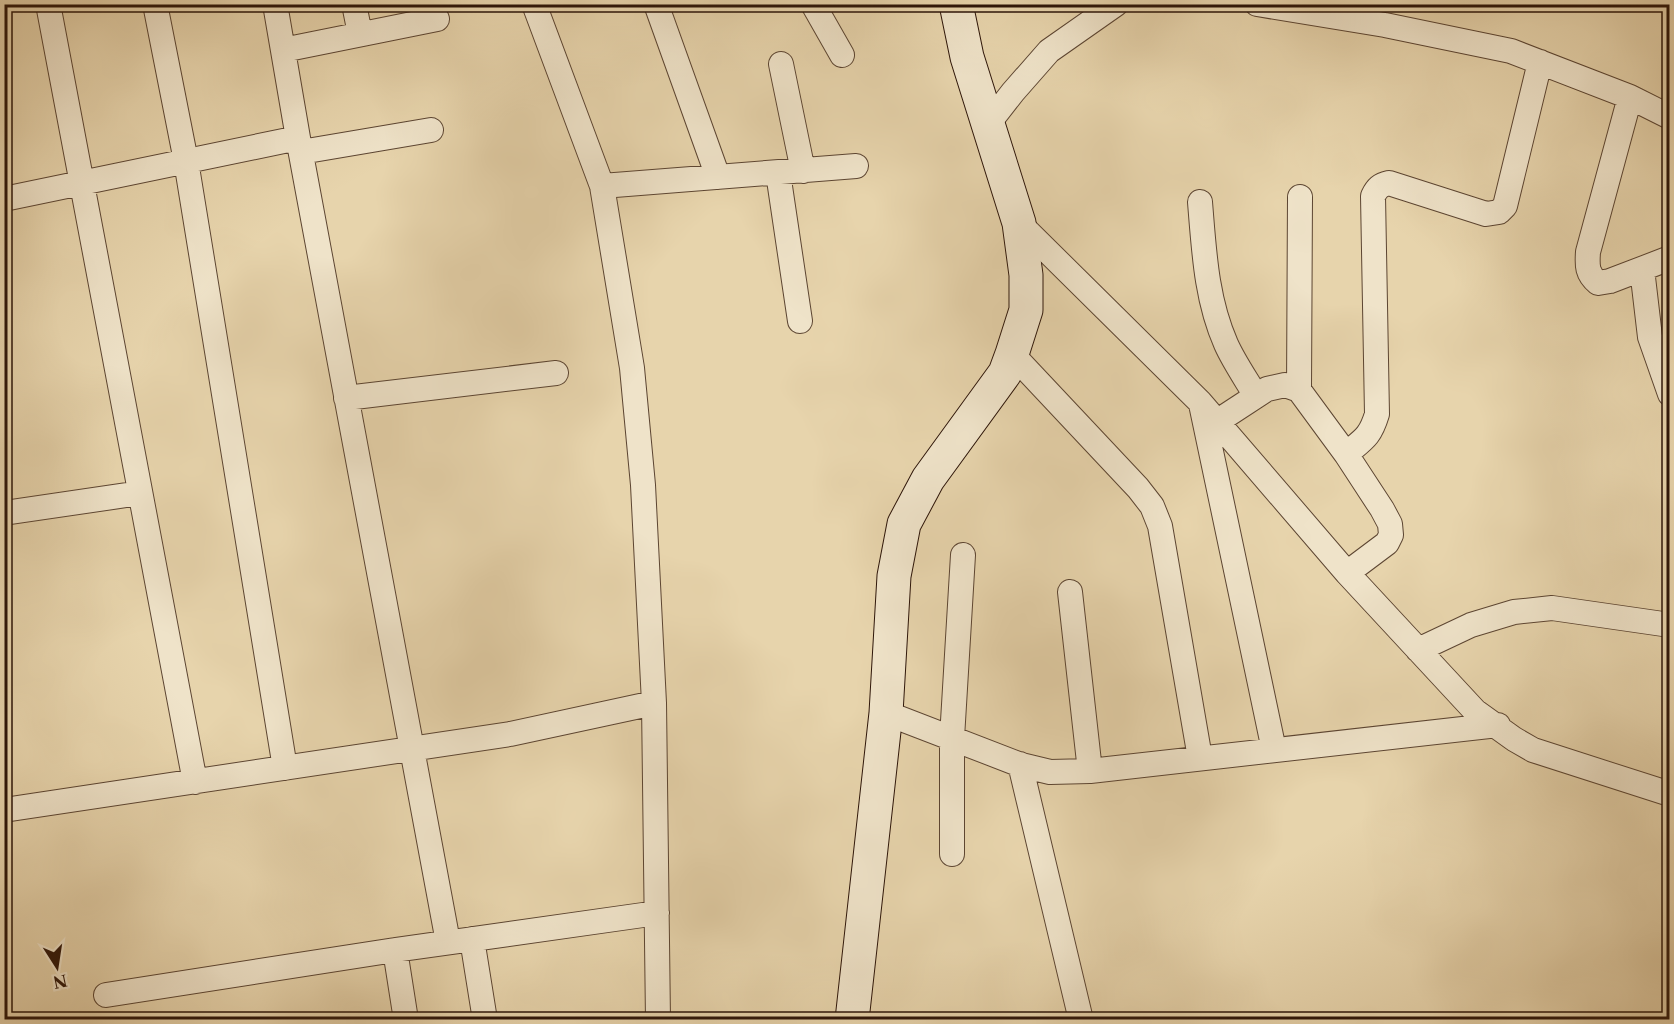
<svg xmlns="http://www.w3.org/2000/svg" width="1674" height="1024" viewBox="0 0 1674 1024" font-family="'Libre Caslon Text',serif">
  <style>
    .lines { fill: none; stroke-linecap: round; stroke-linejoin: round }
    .street-casing { stroke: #5c4532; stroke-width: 26 }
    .secondary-casing { stroke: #2d1509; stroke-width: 35 }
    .street { stroke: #efe3c9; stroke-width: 24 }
    .secondary { stroke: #efe3c9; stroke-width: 33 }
  </style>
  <rect width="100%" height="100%" fill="#e7d4ac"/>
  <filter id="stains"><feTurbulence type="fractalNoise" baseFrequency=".00333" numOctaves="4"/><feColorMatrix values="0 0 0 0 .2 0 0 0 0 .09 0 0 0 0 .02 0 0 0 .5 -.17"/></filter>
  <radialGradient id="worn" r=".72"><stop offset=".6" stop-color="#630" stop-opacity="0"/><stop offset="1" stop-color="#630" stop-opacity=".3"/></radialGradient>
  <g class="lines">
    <g class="street-casing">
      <path id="street" d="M 48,4 L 195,782
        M 155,4 L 186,161 L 285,768
        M 275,4 L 298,138 L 448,942
        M 354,4 L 360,34
        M 534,4 L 602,186 L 632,368 L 643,485 L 654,703 L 658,1020
        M 656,4 L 718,177
        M 813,4 L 842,55
        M 1257,4 L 1385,25 L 1511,51 L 1630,97 L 1670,117
        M 283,50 L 437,19
        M 781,64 L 803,171
        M 1630,97 L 1588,252 C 1587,266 1587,274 1598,283 L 1610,281 L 1670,258
        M 988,124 L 1013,92 L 1049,51 L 1116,4
        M 301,152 L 431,130
        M 778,173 L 800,321
        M 602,186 L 856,166
        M 4,199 L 298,138
        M 1200,202 C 1204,250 1206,299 1226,344 C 1234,362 1246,379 1256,396
        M 1019,223 L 1200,402 L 1347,573 L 1475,711 L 1514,739 L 1533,750 L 1670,794
        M 1642,269 L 1650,337 L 1670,394
        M 1012,354 L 1138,488 L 1152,506 L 1160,526 L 1200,758
        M 1299,390 L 1300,197
        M 346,398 L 556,373
        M 1201,404 L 1274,750
        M 1218,421 L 1267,389 L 1285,385 L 1299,390 L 1346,454 L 1382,509 L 1390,524 L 1391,535 L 1387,543 L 1347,573
        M 1346,454 C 1364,439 1370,437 1377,414 L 1373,196 C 1377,188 1380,185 1389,183 L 1486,214 L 1499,212 L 1505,206 L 1540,62
        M 4,513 L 140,493
        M 1070,592 L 1090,771
        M 1418,650 L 1471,625 L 1514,612 L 1552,608 L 1663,624
        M 886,713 L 1021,765 L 1050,772 L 1090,771 L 1498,725
        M 1020,764 L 1081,1020
        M 4,810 L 510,734 L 654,703
        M 952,854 L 952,738 L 963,555
        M 472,939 L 485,1020
        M 395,950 L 406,1020
        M 106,995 L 395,950 L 657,913"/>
    </g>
    <g class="secondary-casing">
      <path id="secondary" d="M 852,1020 L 886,713 L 894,576 L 904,524 L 928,479 L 1005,373 L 1012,354 L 1026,310 L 1026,275 L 1019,223 L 967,57 L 956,4"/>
    </g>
    <use href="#street" class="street"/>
    <use href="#secondary" class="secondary"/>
  </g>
  <rect width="1674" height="1024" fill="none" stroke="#e7d4ac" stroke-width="24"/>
  <rect x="6" y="6" width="1662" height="1012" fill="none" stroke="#2d1509" stroke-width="3"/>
  <rect x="12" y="12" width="1650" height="1000" fill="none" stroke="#2d1509" stroke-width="1.5"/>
  <g transform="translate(57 967) rotate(168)" stroke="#efe3c9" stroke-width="4.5" paint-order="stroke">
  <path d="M0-4.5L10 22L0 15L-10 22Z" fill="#2d1509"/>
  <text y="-9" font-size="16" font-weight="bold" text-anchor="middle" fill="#2d1509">N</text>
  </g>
  <rect width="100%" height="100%" filter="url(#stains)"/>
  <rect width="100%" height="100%" fill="url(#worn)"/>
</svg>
